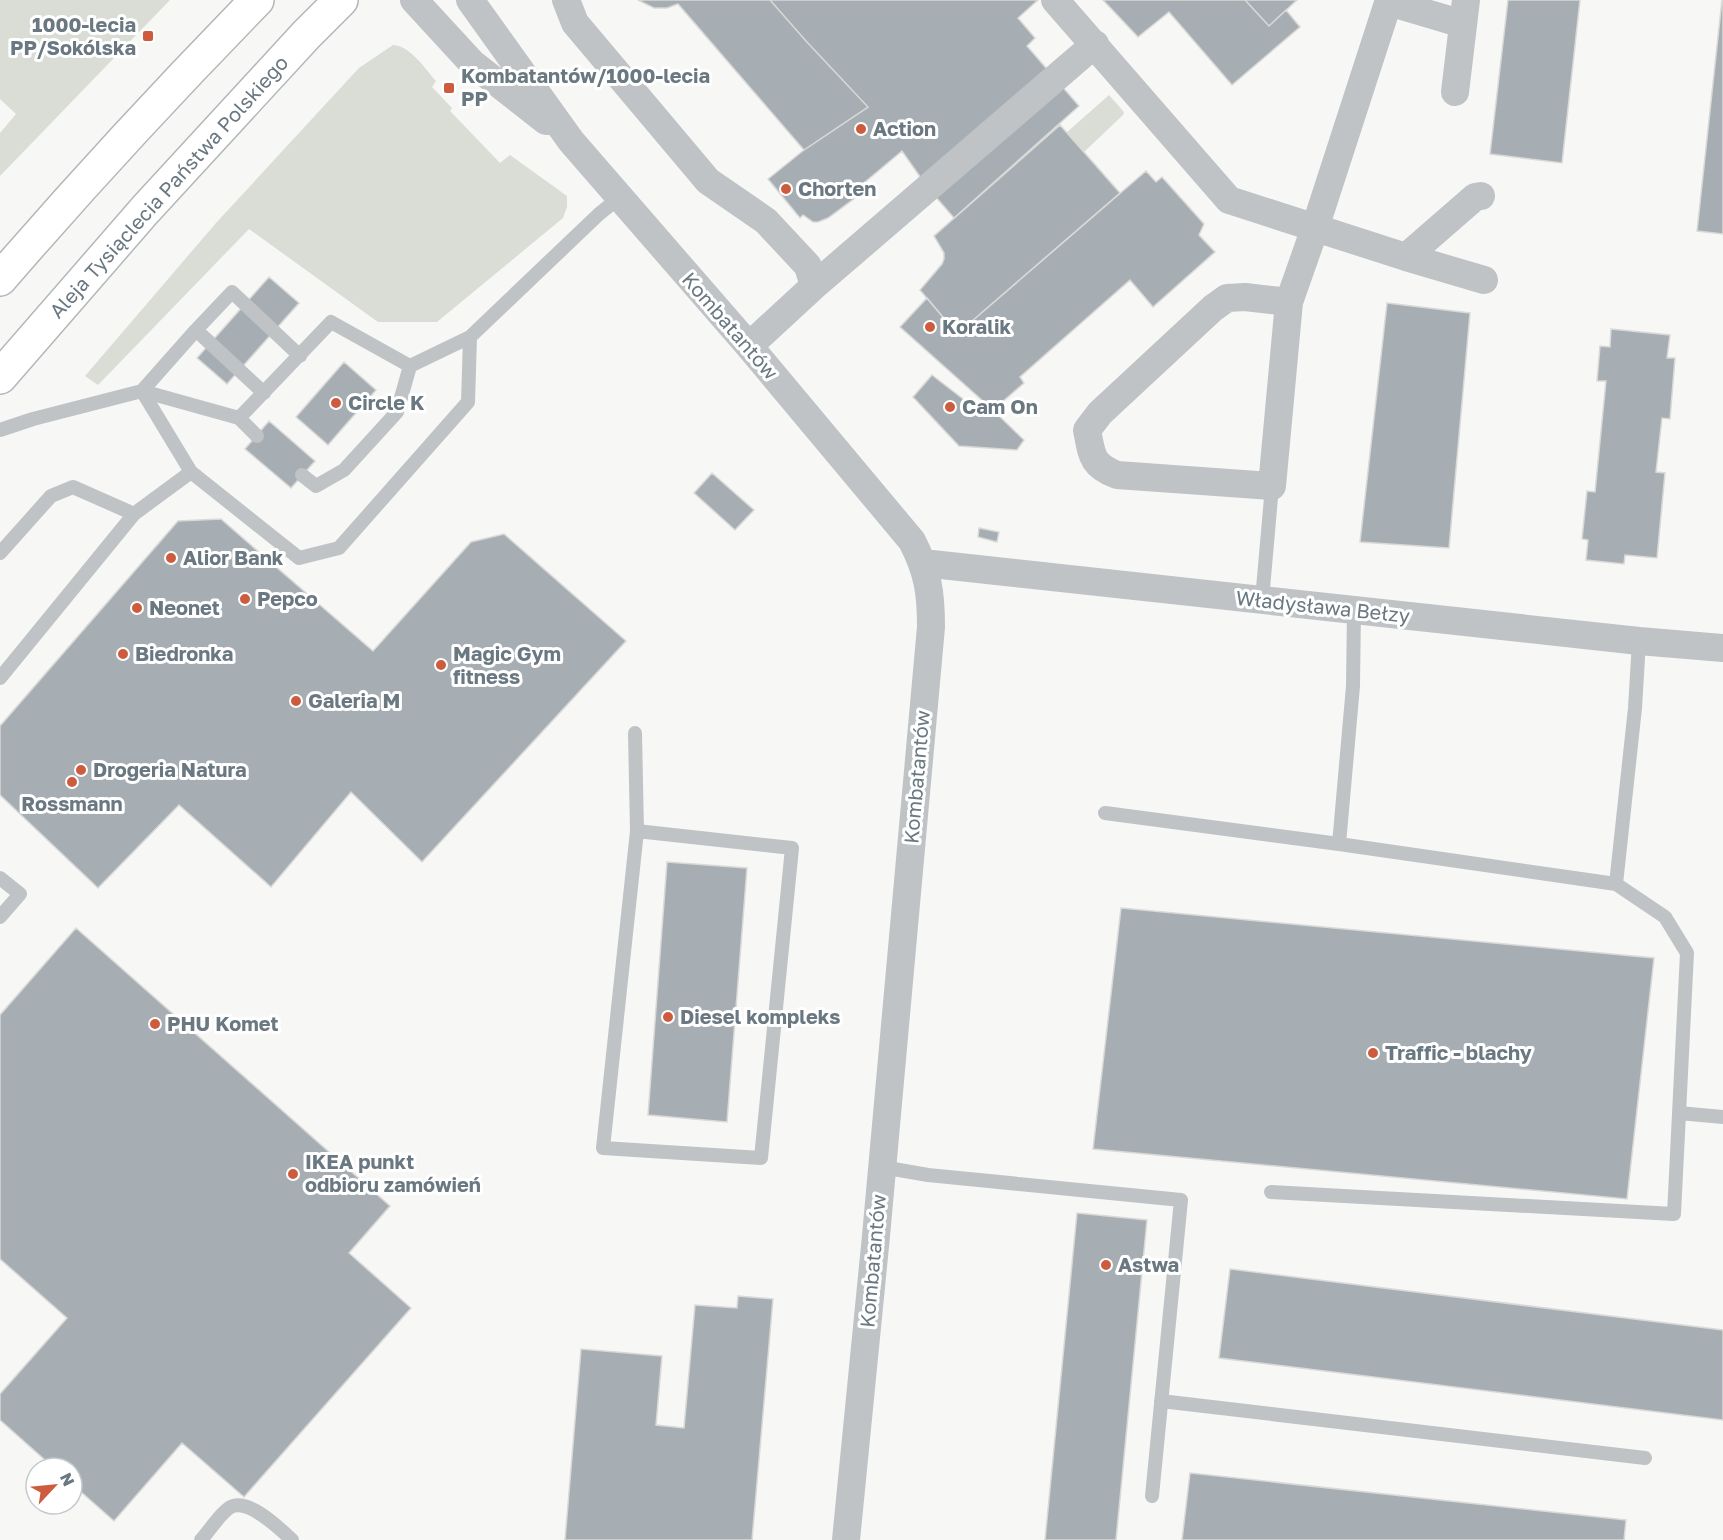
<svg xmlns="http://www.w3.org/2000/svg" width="1723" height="1540" viewBox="0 0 1723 1540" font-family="'Golos Text',sans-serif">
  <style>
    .green { fill: #d9ddd6 }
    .building { fill: #a7aeb3; stroke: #d9d9d7; stroke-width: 1.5 }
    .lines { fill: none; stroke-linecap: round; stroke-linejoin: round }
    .secondary-casing { stroke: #b2b7ba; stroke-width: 36 }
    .lane { stroke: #bfc3c6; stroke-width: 14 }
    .street { stroke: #bfc3c6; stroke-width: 28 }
    .secondary { stroke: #fff; stroke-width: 33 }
    .poi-dot { fill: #cd5c3f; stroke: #fff; stroke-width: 2 }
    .labels { text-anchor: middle; stroke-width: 6; stroke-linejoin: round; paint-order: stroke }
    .poi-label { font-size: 20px; font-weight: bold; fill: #6a7882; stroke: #fff; text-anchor: start }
    .street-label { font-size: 20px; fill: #6a7882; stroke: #fff }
  </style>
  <rect width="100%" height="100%" fill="#f7f7f5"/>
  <path class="green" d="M 0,0 L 170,0 L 0,176 L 0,133 L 16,114 L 0,99 Z
    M 393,45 C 411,46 425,69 436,81 L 432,87 L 452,108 L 450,111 L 500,163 L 510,155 L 567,196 L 567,207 L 563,218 L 437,322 L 378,322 L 249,229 L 98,385 L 85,376 L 216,223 L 359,68 Z
    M 1109,95 L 1124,112 L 1123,115 L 1083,153 L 1066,133 Z"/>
  <path class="building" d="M 638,0 L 770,0 L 806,41 L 868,107 L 804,150 L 678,4 L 667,8 L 654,8 Z
    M 770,0 L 1038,0 L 1018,18 L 1035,38 L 1027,46 L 1079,106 L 954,218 L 928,188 L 902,151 L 852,193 L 855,198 L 828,218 L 818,222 L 813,222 L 803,215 L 800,218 L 768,179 L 804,150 L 868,107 L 806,41 Z
    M 1103,0 L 1245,0 L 1269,26 L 1286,10 L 1300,27 L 1232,85 L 1169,12 L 1138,37 Z
    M 1245,0 L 1297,0 L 1269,26 Z
    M 1508,0 L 1580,0 L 1562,163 L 1490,154 Z
    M 1722,0 L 1723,0 L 1723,234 L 1697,231 Z
    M 1060,125 L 1120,193 L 957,334 L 920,290 L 942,264 L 944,259 L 944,253 L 934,236 Z
    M 1146,171 L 1156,182 L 1162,177 L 1204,224 L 1199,235 L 1215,252 L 1153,307 L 1130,280 L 1020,377 L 1024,383 L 993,410 L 900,327 L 927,298 L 957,334 Z
    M 269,277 L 299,303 L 227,384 L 197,358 Z
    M 1387,303 L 1470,313 L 1449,548 L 1360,542 Z
    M 1611,329 L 1670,335 L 1667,358 L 1675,358 L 1670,419 L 1662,418 L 1656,472 L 1665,473 L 1657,558 L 1625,555 L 1624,564 L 1586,560 L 1588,540 L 1582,539 L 1587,491 L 1595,492 L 1606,381 L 1597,381 L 1600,346 L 1610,347 Z
    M 344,362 L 376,390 L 328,445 L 296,417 Z
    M 932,375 L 980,412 L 986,404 L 993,410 L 1024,440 L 1017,450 L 959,446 L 913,397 Z
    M 269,421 L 315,461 L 291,488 L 245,449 Z
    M 712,473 L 754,510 L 735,530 L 694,493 Z
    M 221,519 L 373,651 L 471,542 L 504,534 L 626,641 L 422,862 L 351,792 L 271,887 L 179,805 L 98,888 L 0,795 L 0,726 L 178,521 Z
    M 979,528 L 999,532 L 997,542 L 978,537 Z
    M 667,862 L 747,868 L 727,1122 L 648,1115 Z
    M 1121,908 L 1654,958 L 1627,1199 L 1093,1149 Z
    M 76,928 L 390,1206 L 349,1253 L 411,1308 L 244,1497 L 182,1443 L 114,1521 L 72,1484 L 72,1468 L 54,1468 L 0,1420 L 0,1394 L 67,1318 L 0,1259 L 0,1015 Z
    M 1077,1213 L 1147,1220 L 1116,1540 L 1045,1540 Z
    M 1230,1269 L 1723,1330 L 1723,1420 L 1219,1358 Z
    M 738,1296 L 773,1299 L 752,1540 L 565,1540 L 581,1349 L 662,1356 L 656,1425 L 684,1428 L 695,1305 L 737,1308 Z
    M 1190,1473 L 1626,1520 L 1624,1540 L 1182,1540 Z"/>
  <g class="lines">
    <g class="secondary-casing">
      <path id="secondary" d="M 0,279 C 83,183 168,91 257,0
        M 0,377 L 145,210 L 306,35 L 341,0"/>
    </g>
    <path class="lane" d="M 196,330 L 232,292 L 300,356
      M 142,391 L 196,330 L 264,393
      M 142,391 L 191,472
      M 239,418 L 257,436
      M 0,430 L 33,419 L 142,391 L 239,418 L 331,322 L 410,366 L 470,337 L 599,214 L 619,198
      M 302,475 L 316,486 L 344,470 L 397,412 L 410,366
      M 0,553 L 51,496 L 73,487 L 134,514
      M 1262,600 L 1272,486
      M 1354,610 L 1353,686 L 1339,844 L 1616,884 L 1635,708 L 1639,641
      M 0,678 L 134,514 L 191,472 L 299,558 L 339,548 L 468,402 L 470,337
      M 635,733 L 637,831 L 603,1148 L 761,1158 L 792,848 L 637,831
      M 1105,813 L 1339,844
      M 0,878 L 20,894 L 0,917
      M 1679,1113 L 1723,1117
      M 882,1167 L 928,1175 L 1181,1200 L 1152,1496
      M 1271,1192 L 1674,1214 L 1687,953 L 1665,917 L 1616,884
      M 1161,1401 L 1645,1458
      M 201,1540 C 209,1531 220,1514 229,1508 C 247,1496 279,1528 292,1540"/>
    <path class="street" d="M 414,0 L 472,63 L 546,121
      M 470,0 L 571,141 L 749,346 L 912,541 C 928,572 931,593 931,627 L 876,1236 L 846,1540
      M 566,0 L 575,23 L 708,181 L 766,221 L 808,266 L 814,286 L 749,346
      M 1055,0 L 1229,200 L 1406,257 L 1475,197 L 1481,196
      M 1389,2 L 1463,24
      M 1455,92 L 1466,0
      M 1406,257 L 1484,280
      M 814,286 L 1095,44
      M 1289,302 L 1245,297 L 1227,298 L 1213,308 L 1100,413 L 1087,430 C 1092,455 1091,465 1117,475 L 1272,486 L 1289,302 L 1315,228 L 1389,0
      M 923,563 L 1639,641 L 1723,648"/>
    <use href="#secondary" class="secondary"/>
  </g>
  <g class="poi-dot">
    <rect x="142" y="30" width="12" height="12" rx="3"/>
    <rect x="443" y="82" width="12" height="12" rx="3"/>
    <circle cx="861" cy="129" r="6"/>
    <circle cx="786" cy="189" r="6"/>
    <circle cx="930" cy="327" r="6"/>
    <circle cx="336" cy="403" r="6"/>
    <circle cx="950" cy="407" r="6"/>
    <circle cx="171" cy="558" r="6"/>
    <circle cx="245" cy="599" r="6"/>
    <circle cx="137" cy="608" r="6"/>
    <circle cx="123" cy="654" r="6"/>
    <circle cx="441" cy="665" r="6"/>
    <circle cx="296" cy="701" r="6"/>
    <circle cx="81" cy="770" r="6"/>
    <circle cx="72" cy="782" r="6"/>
    <circle cx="668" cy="1017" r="6"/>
    <circle cx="155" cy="1024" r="6"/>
    <circle cx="1373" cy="1053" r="6"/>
    <circle cx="293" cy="1174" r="6"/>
    <circle cx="1106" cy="1265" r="6"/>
  </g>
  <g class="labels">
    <g class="poi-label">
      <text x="136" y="32" text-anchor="end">1000-lecia<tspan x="136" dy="23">PP/Sokólska</tspan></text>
      <text x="461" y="83">Kombatantów/1000-lecia<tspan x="461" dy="23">PP</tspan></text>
      <text x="873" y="136">Action</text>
      <text x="798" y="196">Chorten</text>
      <text x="942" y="334">Koralik</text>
      <text x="348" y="410">Circle K</text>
      <text x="962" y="414">Cam On</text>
      <text x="183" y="565">Alior Bank</text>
      <text x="257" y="606">Pepco</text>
      <text x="149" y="615">Neonet</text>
      <text x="135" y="661">Biedronka</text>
      <text x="453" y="661">Magic Gym<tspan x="453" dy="23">fitness</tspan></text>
      <text x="308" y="708">Galeria M</text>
      <text x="93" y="777">Drogeria Natura</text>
      <text x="72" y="811" text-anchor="middle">Rossmann</text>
      <text x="680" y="1024">Diesel kompleks</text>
      <text x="167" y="1031">PHU Komet</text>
      <text x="1385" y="1060">Traffic - blachy</text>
      <text x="305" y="1169">IKEA punkt<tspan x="305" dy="23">odbioru zamówień</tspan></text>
      <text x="1118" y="1272">Astwa</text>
    </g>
    <g class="street-label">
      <text transform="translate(169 187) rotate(-48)" y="7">Aleja Tysiąclecia Państwa Polskiego</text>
      <text transform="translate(730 326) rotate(49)" y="7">Kombatantów</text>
      <text transform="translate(1323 607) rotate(6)" y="7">Władysława Bełzy</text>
      <text transform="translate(917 777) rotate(-85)" y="7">Kombatantów</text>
      <text transform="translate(873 1261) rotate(-85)" y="7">Kombatantów</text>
    </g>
  </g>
  <g transform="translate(54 1486) rotate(64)"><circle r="28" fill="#ffffff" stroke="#c3c9cd" stroke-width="1.5"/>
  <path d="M0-4.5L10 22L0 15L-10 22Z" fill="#cd5c3f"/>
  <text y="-9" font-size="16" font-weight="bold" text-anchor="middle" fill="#6a7882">N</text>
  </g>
</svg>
